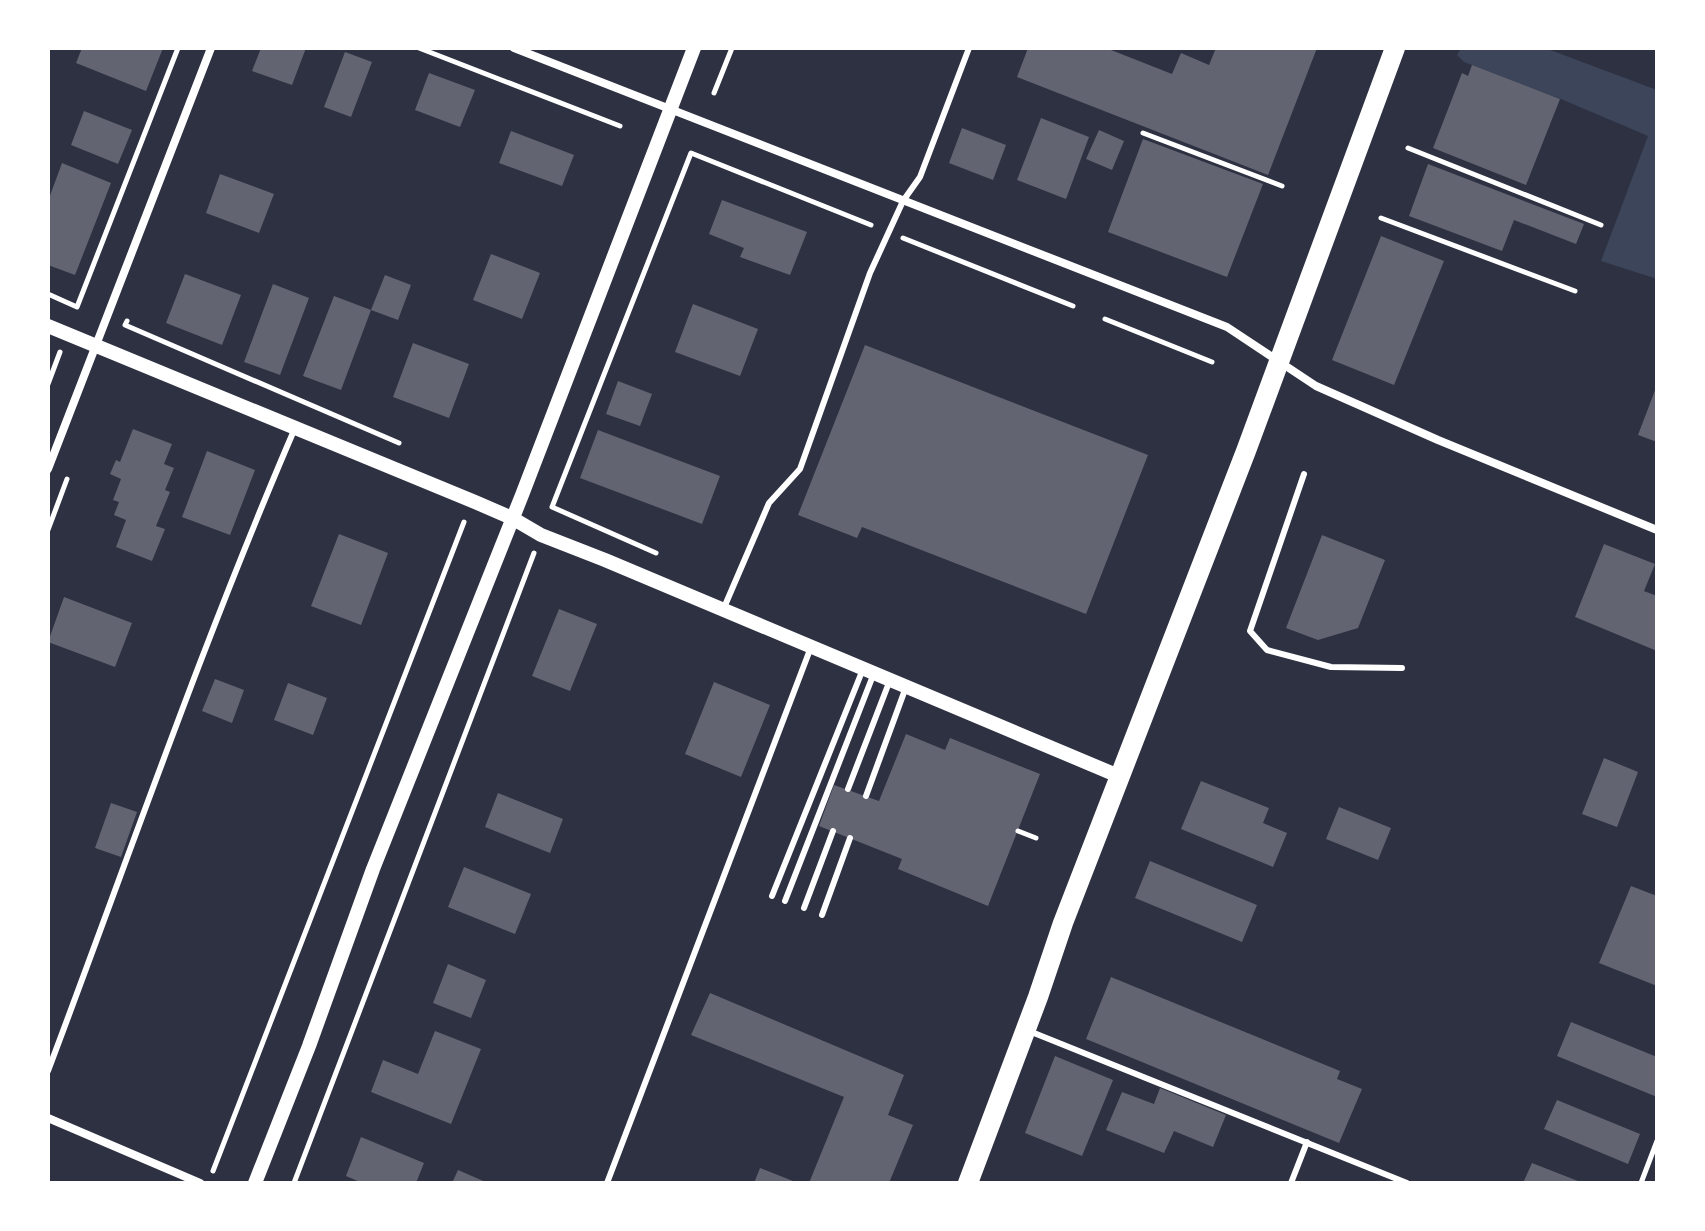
<svg xmlns="http://www.w3.org/2000/svg" width="1705" height="1231" viewBox="0 0 1705 1231" font-family="'Open Sans',sans-serif">
  <style>
    .green { fill: #3c4559 }
    .building { fill: #626471 }
    .lines { fill: none; stroke-linecap: round; stroke-linejoin: round }
    .path { stroke: #fff; stroke-width: 5 }
    .service { stroke: #fff; stroke-width: 6 }
    .minor { stroke: #fff; stroke-width: 8 }
    .tertiary { stroke: #fff; stroke-width: 14 }
    .primary { stroke: #fff; stroke-width: 20 }
  </style>
  <rect width="100%" height="100%" fill="#2d3142"/>
  <path class="green" d="M 1461,48 L 1545,48 L 1657,90 L 1657,279 L 1601,261 L 1648,136 L 1561,99 L 1464,62 L 1457,55 Z"/>
  <path class="building" d="M 82,48 L 163,48 L 146,91 L 76,63 Z
    M 261,48 L 306,48 L 292,85 L 252,71 Z
    M 1028,48 L 1106,48 L 1172,74 L 1181,53 L 1209,65 L 1216,48 L 1317,48 L 1268,175 L 1017,77 Z
    M 345,52 L 372,62 L 351,117 L 324,107 Z
    M 1472,65 L 1560,99 L 1526,185 L 1433,148 L 1462,73 L 1468,76 Z
    M 429,73 L 475,90 L 460,127 L 415,110 Z
    M 84,111 L 132,130 L 118,164 L 71,145 Z
    M 1041,118 L 1089,137 L 1066,199 L 1017,180 Z
    M 962,128 L 1006,145 L 993,180 L 949,163 Z
    M 1099,130 L 1124,141 L 1112,170 L 1086,159 Z
    M 511,131 L 574,155 L 562,186 L 499,163 Z
    M 1143,139 L 1263,184 L 1227,277 L 1108,232 Z
    M 62,163 L 111,183 L 75,275 L 48,265 L 48,201 Z
    M 1428,164 L 1584,224 L 1576,244 L 1514,220 L 1502,251 L 1409,216 Z
    M 220,174 L 274,194 L 259,233 L 206,213 Z
    M 722,200 L 807,232 L 790,275 L 740,257 L 744,248 L 709,234 Z
    M 1381,236 L 1444,261 L 1394,385 L 1332,360 Z
    M 491,254 L 540,273 L 522,319 L 473,300 Z
    M 185,274 L 241,295 L 222,345 L 166,323 Z
    M 385,275 L 411,285 L 398,320 L 371,310 Z
    M 273,284 L 309,298 L 280,375 L 244,362 Z
    M 334,296 L 371,310 L 341,390 L 303,376 Z
    M 693,304 L 758,329 L 740,376 L 675,352 Z
    M 413,343 L 469,364 L 449,418 L 393,397 Z
    M 865,345 L 1148,455 L 1086,614 L 862,527 L 857,538 L 798,515 Z
    M 618,381 L 652,394 L 640,426 L 606,414 Z
    M 1657,385 L 1657,442 L 1638,435 Z
    M 133,429 L 172,444 L 164,464 L 174,468 L 165,490 L 170,492 L 156,526 L 165,529 L 152,561 L 116,547 L 126,520 L 114,515 L 119,502 L 113,500 L 121,479 L 110,474 L 116,460 L 120,462 Z
    M 598,430 L 720,476 L 702,524 L 580,478 Z
    M 207,451 L 255,470 L 230,535 L 182,517 Z
    M 339,534 L 388,553 L 361,625 L 311,606 Z
    M 1322,535 L 1385,560 L 1358,628 L 1318,640 L 1286,628 Z
    M 1604,544 L 1655,564 L 1644,591 L 1657,596 L 1657,651 L 1575,617 Z
    M 64,597 L 132,623 L 115,667 L 48,642 Z
    M 559,609 L 597,624 L 570,691 L 532,676 Z
    M 215,679 L 244,690 L 232,723 L 202,711 Z
    M 714,682 L 770,705 L 741,777 L 685,754 Z
    M 288,683 L 327,698 L 313,735 L 274,720 Z
    M 906,734 L 945,750 L 950,738 L 1040,774 L 988,906 L 898,869 L 902,859 L 819,826 L 834,785 L 879,801 Z
    M 1604,758 L 1638,772 L 1617,827 L 1582,814 Z
    M 1201,781 L 1269,808 L 1263,823 L 1287,833 L 1273,867 L 1181,829 Z
    M 498,793 L 563,819 L 550,853 L 485,827 Z
    M 111,803 L 137,812 L 121,857 L 95,848 Z
    M 1339,807 L 1391,828 L 1378,860 L 1326,839 Z
    M 1150,861 L 1257,905 L 1242,942 L 1135,898 Z
    M 464,867 L 531,894 L 515,934 L 448,907 Z
    M 1631,886 L 1657,896 L 1657,986 L 1599,963 Z
    M 448,964 L 486,980 L 471,1018 L 433,1003 Z
    M 1111,977 L 1340,1071 L 1337,1079 L 1362,1089 L 1339,1143 L 1086,1039 Z
    M 710,993 L 904,1075 L 888,1115 L 913,1125 L 889,1183 L 809,1183 L 844,1097 L 691,1035 Z
    M 1571,1022 L 1657,1057 L 1657,1097 L 1557,1056 Z
    M 435,1031 L 481,1049 L 451,1124 L 371,1092 L 383,1060 L 418,1074 Z
    M 1055,1056 L 1113,1080 L 1082,1156 L 1025,1133 Z
    M 1160,1088 L 1226,1115 L 1213,1147 L 1174,1131 L 1164,1153 L 1106,1130 L 1122,1092 L 1154,1104 Z
    M 1557,1100 L 1640,1134 L 1628,1164 L 1544,1129 Z
    M 361,1137 L 424,1163 L 416,1183 L 362,1183 L 346,1176 Z
    M 1532,1163 L 1583,1183 L 1523,1183 Z
    M 760,1168 L 798,1183 L 754,1183 Z
    M 458,1170 L 488,1183 L 452,1183 Z"/>
  <g class="lines">
    <path class="path" d="M 419,48 L 620,126
      M 714,93 L 732,48
      M 1143,133 L 1282,186
      M 1408,148 L 1601,225
      M 1381,218 L 1575,291
      M 903,238 L 1073,306
      M 48,294 L 77,307 L 178,48
      M 1105,319 L 1212,362
      M 127,321 L 125,325 L 399,443
      M 48,384 L 60,352
      M 48,530 L 67,479
      M 656,553 L 552,507 L 691,153 L 871,225
      M 1018,831 L 1036,838
      M 213,1171 L 464,522
      M 294,1183 L 534,553
      M 1641,1183 L 1657,1141"/>
    <path class="service" d="M 1304,474 L 1250,631 L 1267,650 L 1331,667 L 1402,668
      M 723,610 L 769,503 L 800,469 L 870,273 L 903,201 L 920,177 L 969,48
      M 848,789 L 890,680
      M 866,796 L 906,687
      M 772,896 L 863,669
      M 785,901 L 874,673
      M 804,908 L 833,831
      M 822,915 L 850,838
      M 1029,1031 L 1407,1183
      M 48,1071 C 129,856 204,639 295,428
      M 607,1183 L 811,647
      M 1291,1183 L 1307,1142"/>
    <path class="minor" d="M 514,48 L 1227,327 L 1316,386 L 1438,440 L 1657,530
      M 48,469 L 211,48
      M 48,1118 L 200,1183"/>
    <path class="tertiary" d="M 48,326 L 475,502 L 512,518 L 541,535 L 605,560 L 1121,777
      M 255,1183 L 309,1046 L 373,869 L 522,495 L 694,48"/>
    <path class="primary" d="M 968,1183 L 1038,997 L 1063,923 L 1246,451 L 1395,48"/>
  </g>
  <rect width="1705" height="1231" fill="none" stroke="#ffffff" stroke-width="100"/>
</svg>
